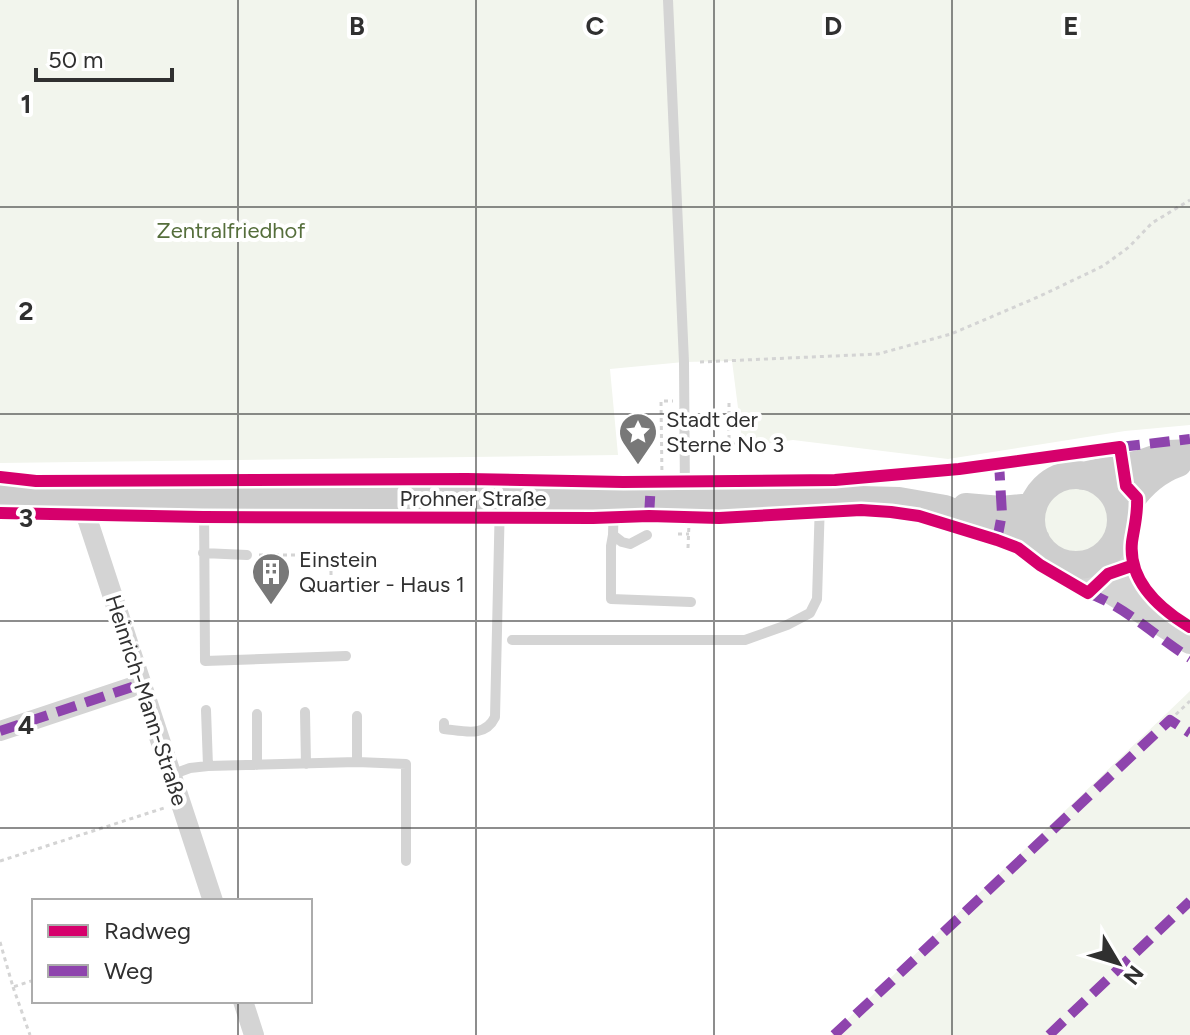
<svg xmlns="http://www.w3.org/2000/svg" width="1190" height="1035" viewBox="0 0 1190 1035" font-family="Figtree,sans-serif">
  <style>
    .green { fill: #f2f5ed }
    .lines { fill: none; stroke-linecap: round; stroke-linejoin: round }
    .path { stroke: #d4d4d4; stroke-width: 3; stroke-dasharray: 4 4; stroke-linecap: butt }
    .service { stroke: #d4d4d4; stroke-width: 10 }
    .minor { stroke: #d4d4d4; stroke-width: 20 }
    .tertiary { stroke: #d4d4d4; stroke-width: 26 }
    .secondary { stroke: #cecece; stroke-width: 28 }
    .quiet { stroke: #8e44ad; stroke-width: 10; stroke-dasharray: 20 10; stroke-linecap: butt }
    .cycleway-casing { stroke: #fff; stroke-width: 17 }
    .cycleway { stroke: #d6006c; stroke-width: 12 }
    .grid { fill: none; stroke: #303030; stroke-width: 2; stroke-opacity: 0.55 }
    .labels { text-anchor: middle; stroke-width: 8; stroke-linejoin: round; paint-order: stroke }
    .park-label { font-size: 22px; fill: #556e3b; stroke: #fff }
    .poi-label { font-size: 22px; fill: #303030; stroke: #fff; text-anchor: start }
    .street-label { font-size: 22px; fill: #303030; stroke: #fff }
    .grid-label { font-size: 26px; text-anchor: middle; font-weight: bold; fill: #303030; stroke: #fff; stroke-width: 8; stroke-linejoin: round; paint-order: stroke }
  </style>
  <rect width="100%" height="100%" fill="#fff"/>
  <path class="green" d="M 0,0 L 1190,0 L 1190,425 L 1125,431 L 948,459 L 793,440 L 743,447 L 732,361 L 684,362 L 610,369 L 618,455 L 0,463 Z
    M1040 520a35 35 0 1 1 70 0a35 35 0 1 1-70 0Z
    M 1190,691 L 1190,1035 L 831,1035 Z"/>
  <g class="lines">
    <path class="path" d="M 700,362 L 878,354 L 951,334 L 1038,297 L 1103,266 L 1129,247 L 1152,223 L 1190,200
      M 729,403 L 729,439 L 743,454
      M 662,478 L 661,401 L 673,401
      M 678,534 L 689,534
      M 688,548 L 689,523
      M 259,555 L 331,555 L 331,575
      M 1170,720 L 1190,701
      M 0,861 L 164,808
      M 0,942 L 13,987 L 34,980
      M 13,987 L 30,1035"/>
    <path class="service" d="M 668,0 L 684,362 L 685,498
      M 614,500 L 613,535 L 622,542 L 630,544 L 647,535
      M 204,501 L 205,661 L 346,656
      M 613,535 L 611,546 L 611,599 L 691,602
      M 203,553 L 247,555
      M 512,640 L 745,640 L 787,625 L 810,613 L 817,599 L 820,501
      M 206,710 L 208,766
      M 305,712 L 306,764
      M 257,714 L 257,765
      M 444,723 L 444,729 C 464,731 485,738 495,717 L 500,499
      M 357,762 L 406,764 L 406,861
      M 171,775 L 190,768 L 208,766 L 357,762 L 357,716"/>
    <path class="minor" d="M 83,498 L 86,515 L 213,901
      M 0,731 L 141,684
      M 243,1001 L 254,1035"/>
    <path class="tertiary" d="M 1117,540 L 1134,592 L 1145,611
      M 1075,565 L 1098,583 L 1190,641"/>
    <path class="secondary" d="M1031 520a45 45 0 1 1 90 0a45 45 0 1 1-90 0Z
      M 1083,476 L 1140,464 L 1169,454 L 1190,453
      M 0,495 L 83,498 L 500,497 L 707,501 L 821,499 L 899,501 L 945,509 L 969,520 L 1023,534 L 1036,540
      M 966,507 L 1001,510 L 1033,507
      M 1121,515 C 1134,492 1152,472 1178,463"/>
    <path class="quiet" d="M 1120,447 L 1190,439
      M 649,516 L 651,482
      M 997,540 L 1002,514 L 999,463
      M 1088,593 C 1126,607 1156,637 1190,658
      M 0,731 L 141,684
      M 834,1035 L 1170,720 L 1190,733
      M 1049,1035 L 1190,901"/>
    <g class="cycleway-casing">
      <path id="cycleway" d="M 0,477 L 36,481 L 467,479 L 623,482 L 835,480 L 959,469 L 1120,447 L 1126,486 L 1137,498 C 1138,514 1134,528 1132,542 C 1128,581 1160,609 1190,627
        M 0,513 L 203,517 L 593,518 L 649,516 L 719,518 L 861,510 L 891,512 L 919,516 L 997,540 L 1018,548 L 1040,565 L 1088,593 L 1108,574 L 1134,565"/>
    </g>
    <use href="#cycleway" class="cycleway"/>
  </g>
  <path class="grid" d="M 238,0 L 238,901M 476,0 L 476,1035M 714,0 L 714,1035M 952,0 L 952,1035M 0,207 L 1190,207M 0,414 L 1190,414M 0,621 L 1190,621M 0,828 L 1190,828M 238,1001 L 238,1035"/>
  <defs>
    <g id="sight-pin" transform="scale(2)"><path d="M0 17L-7.5 6A9.5 9.5 0 1 1 7.5 6Z" fill="#787878" stroke="#fff"/><path d="M0-6L1.8-2.2L6-1.7L2.9 1.2L3.7 5.4L0 3.3L-3.7 5.4L-2.9 1.2L-6-1.7L-1.8-2.2Z" fill="#fff"/></g>
    <g id="building-pin" transform="scale(2)"><path d="M0 17L-7.5 6A9.5 9.5 0 1 1 7.5 6Z" fill="#787878" stroke="#fff"/><path d="M-4-6H4V6H1V3H-1V6H-4ZM-2.5-4.3h1.7v1.8h-1.7ZM.8-4.3h1.7v1.8H.8ZM-2.5-1h1.7V.8h-1.7ZM.8-1h1.7V.8H.8Z" fill="#fff"/></g>
  </defs>
  <g fill-rule="evenodd">
    <use href="#sight-pin" x="638" y="432"/>
    <use href="#building-pin" x="271" y="572"/>
  </g>
  <g class="labels">
    <g class="park-label">
      <text x="231" y="238">Zentralfriedhof</text>
    </g>
    <g class="poi-label">
      <text x="666" y="427">Stadt der<tspan x="666" dy="25">Sterne No 3</tspan></text>
      <text x="299" y="567">Einstein<tspan x="299" dy="25">Quartier - Haus 1</tspan></text>
    </g>
    <g class="street-label">
      <text x="473" y="506">Prohner Straße</text>
      <text transform="translate(147 700) rotate(72)" y="8">Heinrich-Mann-Straße</text>
    </g>
  </g>
  <g class="grid-label">
    <text x="357" y="35">B</text>
    <text x="595" y="35">C</text>
    <text x="833" y="35">D</text>
    <text x="1071" y="35">E</text>
    <text x="26" y="113">1</text>
    <text x="26" y="320">2</text>
    <text x="26" y="527">3</text>
    <text x="26" y="734">4</text>
  </g>
  <rect x="32" y="899" width="280" height="104" fill="#ffffff" stroke="#acacac" stroke-width="2"/>
  <rect x="48" y="925" width="40" height="12" fill="#d6006c" stroke="#acacac" stroke-width="2"/>
  <text x="104" y="939" font-size="24" fill="#303030">Radweg</text>
  <rect x="48" y="965" width="40" height="12" fill="#8e44ad" stroke="#acacac" stroke-width="2"/>
  <text x="104" y="979" font-size="24" fill="#303030">Weg</text>
  <g transform="translate(1118 963) rotate(128)" stroke="#ffffff" stroke-width="6" paint-order="stroke">
  <path d="M0-6L14 30L0 20L-14 30Z" fill="#303030"/>
  <text y="-12" font-size="22" font-weight="bold" text-anchor="middle" fill="#303030">N</text>
  </g>
  <path d="M36 68v12h136v-12" fill="none" stroke="#303030" stroke-width="4"/>
  <text x="48" y="68" font-size="24" fill="#303030" stroke="#ffffff" stroke-width="6" paint-order="stroke">50 m</text>
</svg>
